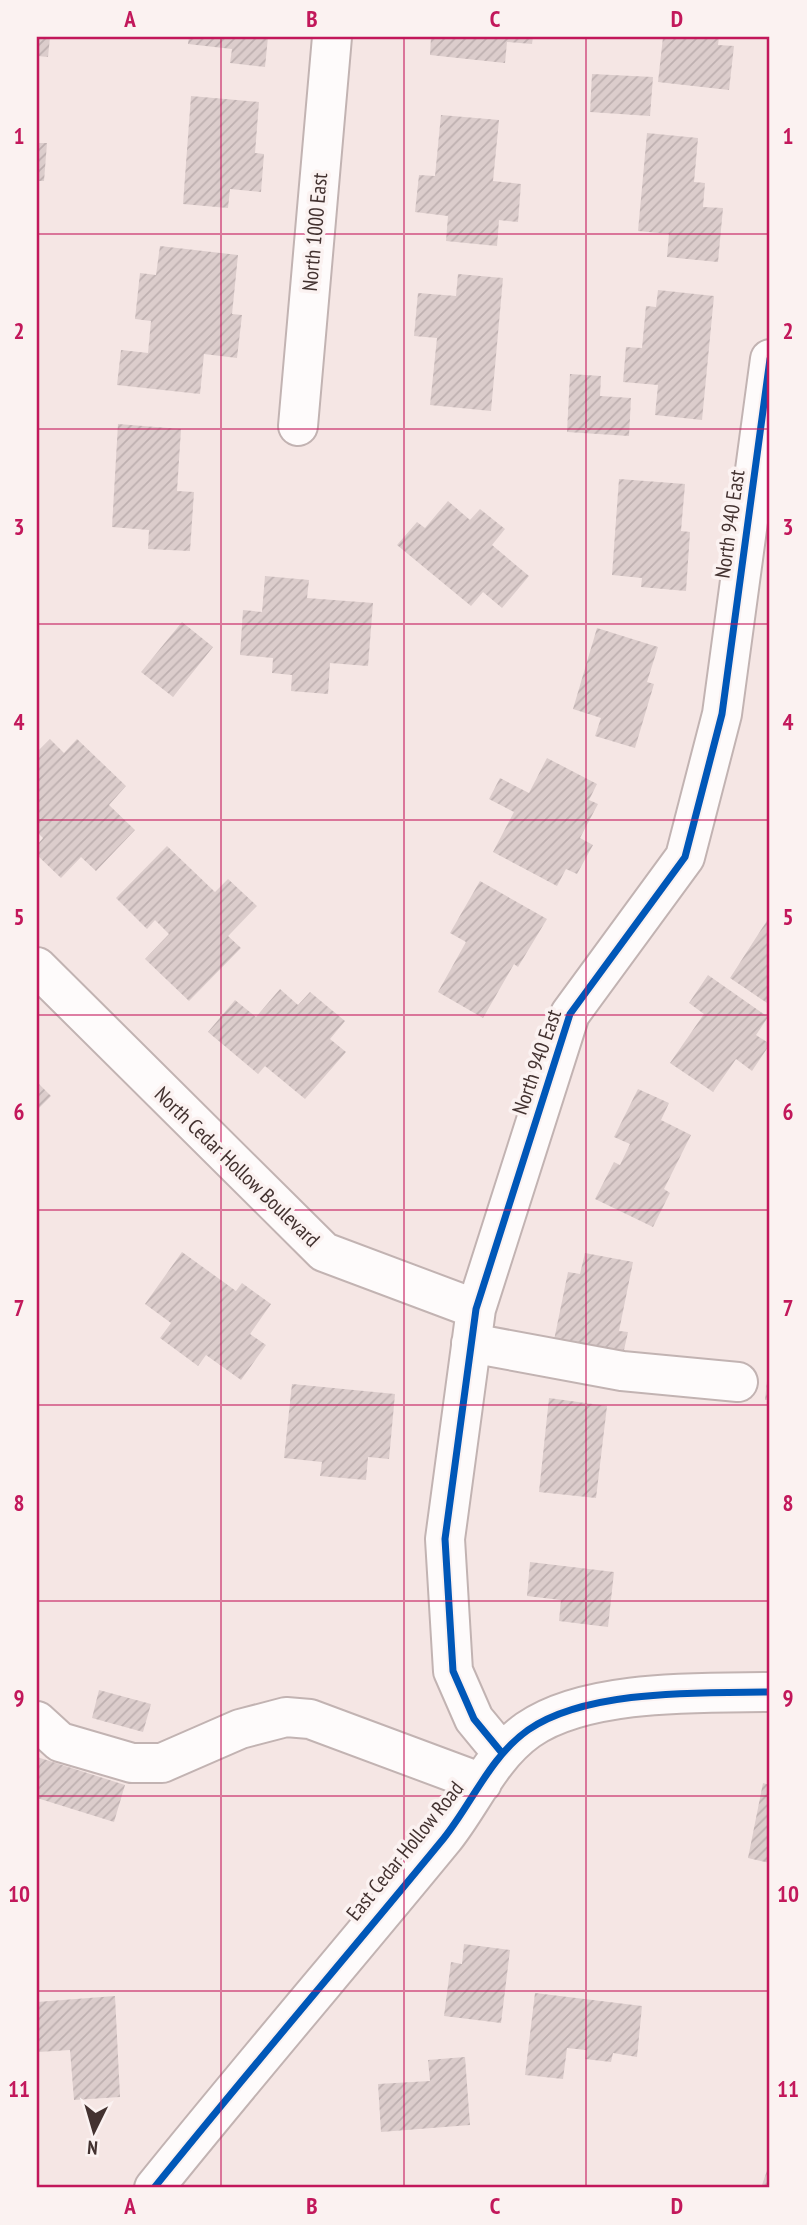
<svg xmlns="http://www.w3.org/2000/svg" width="807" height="2225" viewBox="0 0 807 2225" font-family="'PT Sans Narrow',sans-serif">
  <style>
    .building { fill: url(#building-hatch) }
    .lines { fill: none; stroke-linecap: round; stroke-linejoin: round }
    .minor-casing { stroke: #c2b3b2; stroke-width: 42 }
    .minor { stroke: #fefbfb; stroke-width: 38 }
    .cycleway-casing { stroke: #fbf2f1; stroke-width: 11 }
    .cycleway { stroke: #0057b8; stroke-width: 7 }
    .grid { fill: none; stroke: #c2185b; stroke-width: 2; stroke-opacity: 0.55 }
    .labels { text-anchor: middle; stroke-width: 7; stroke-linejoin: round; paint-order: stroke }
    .street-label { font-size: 21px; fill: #433230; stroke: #fbf2f1 }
    .neatline { fill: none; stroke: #c2185b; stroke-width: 2.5 }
    .grid-label { font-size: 23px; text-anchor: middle; font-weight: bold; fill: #c2185b }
  </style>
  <defs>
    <pattern id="building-hatch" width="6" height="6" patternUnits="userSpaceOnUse" patternTransform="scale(1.75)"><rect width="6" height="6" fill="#dccdcc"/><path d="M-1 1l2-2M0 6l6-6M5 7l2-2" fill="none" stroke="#beb0b0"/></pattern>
  </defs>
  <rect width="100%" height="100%" fill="#f5e6e4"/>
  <path class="building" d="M 37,37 L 50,37 L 48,57 L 37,56 Z
    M 189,37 L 268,37 L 265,67 L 230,63 L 232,49 L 188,44 Z
    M 431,37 L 533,37 L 532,44 L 507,42 L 505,63 L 430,55 Z
    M 663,37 L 719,37 L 718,45 L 734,46 L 729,90 L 658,82 Z
    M 592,74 L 653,77 L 650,116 L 590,112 Z
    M 191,96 L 259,102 L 255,153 L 264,154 L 261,192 L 230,189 L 228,208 L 183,204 Z
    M 441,115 L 499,120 L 493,181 L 521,184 L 518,222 L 499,220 L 497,246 L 446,241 L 448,216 L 415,212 L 419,175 L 435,176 Z
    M 647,133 L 698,138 L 694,182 L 705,183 L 703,207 L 723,208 L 718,262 L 667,257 L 669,234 L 638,231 Z
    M 37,143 L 47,143 L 44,181 L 37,181 Z
    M 160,246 L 238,255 L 232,314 L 242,315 L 237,358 L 204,354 L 200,394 L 117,385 L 121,350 L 148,353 L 151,321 L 135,319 L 140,273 L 156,275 Z
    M 458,274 L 503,278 L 491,411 L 430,405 L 437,338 L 414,336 L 418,293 L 456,296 Z
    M 658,290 L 714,296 L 702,420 L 655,415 L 658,385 L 623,382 L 626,347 L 642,348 L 646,306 L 656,307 Z
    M 570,374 L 601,376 L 600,396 L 631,398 L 629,436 L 567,432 Z
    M 118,424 L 181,429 L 177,491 L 194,492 L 190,551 L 148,549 L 149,530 L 112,527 Z
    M 619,479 L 685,484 L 681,531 L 690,532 L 686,591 L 641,587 L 642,578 L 612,575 Z
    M 448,501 L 470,520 L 480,509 L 505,529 L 492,545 L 529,576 L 502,608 L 483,592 L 471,606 L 397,545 L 417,522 L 425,528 Z
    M 265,576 L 309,580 L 307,598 L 373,603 L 368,666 L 330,663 L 328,694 L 291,691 L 292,675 L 272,673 L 273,658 L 240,655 L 243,610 L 262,612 Z
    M 182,622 L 213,647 L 173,697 L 141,672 Z
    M 597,628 L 658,647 L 647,682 L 654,684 L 635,748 L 595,736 L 601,718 L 573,709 Z
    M 50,739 L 64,753 L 77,739 L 126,786 L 109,805 L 135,830 L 96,871 L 81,857 L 61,878 L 37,855 L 37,845 L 43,838 L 37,832 L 37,752 Z
    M 547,758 L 597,784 L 589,800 L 598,804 L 580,838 L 593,845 L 577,874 L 566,869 L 557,886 L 493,852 L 514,812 L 489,799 L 500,778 L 529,793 Z
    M 167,846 L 215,892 L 228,879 L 257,906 L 228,936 L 241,948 L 189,1001 L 145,959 L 169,934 L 155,920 L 147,929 L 116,898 Z
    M 480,881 L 547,919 L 518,967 L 514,964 L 483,1018 L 438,992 L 466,942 L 450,933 Z
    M 770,916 L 770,1005 L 730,978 Z
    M 708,975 L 768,1017 L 756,1035 L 770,1044 L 752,1071 L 736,1059 L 713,1092 L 670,1063 L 704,1014 L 689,1003 Z
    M 280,989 L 298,1005 L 310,992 L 345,1021 L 330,1039 L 346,1052 L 305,1099 L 265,1066 L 258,1074 L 208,1032 L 235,1000 L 256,1017 Z
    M 37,1082 L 51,1096 L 37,1110 Z
    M 638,1089 L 669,1103 L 661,1120 L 691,1135 L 664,1189 L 670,1193 L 653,1227 L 595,1199 L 614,1162 L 620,1165 L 630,1144 L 614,1137 Z
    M 182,1252 L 236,1291 L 242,1283 L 271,1304 L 250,1334 L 266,1345 L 241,1380 L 206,1355 L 198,1366 L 160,1338 L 171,1323 L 145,1304 Z
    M 585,1253 L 633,1262 L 619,1331 L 628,1332 L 622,1359 L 553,1345 L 568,1272 L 580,1274 Z
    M 768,1371 L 770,1371 L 770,1400 L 765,1400 Z
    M 292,1384 L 395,1394 L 389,1459 L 368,1457 L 366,1480 L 320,1476 L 322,1462 L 284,1458 Z
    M 549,1398 L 607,1406 L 596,1498 L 539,1492 Z
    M 530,1562 L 614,1572 L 608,1627 L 559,1621 L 561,1600 L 527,1596 Z
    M 99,1690 L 151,1704 L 143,1732 L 92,1718 Z
    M 37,1757 L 125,1785 L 114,1822 L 37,1798 Z
    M 763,1783 L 770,1785 L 770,1863 L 748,1858 Z
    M 464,1944 L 510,1950 L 501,2023 L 444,2016 L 451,1962 L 462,1964 Z
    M 535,1993 L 642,2006 L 637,2057 L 613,2053 L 611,2062 L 585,2059 L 586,2050 L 567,2048 L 563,2079 L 525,2075 Z
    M 115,1996 L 120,2097 L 74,2100 L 70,2050 L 38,2052 L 37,2002 Z
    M 465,2057 L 470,2125 L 381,2132 L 378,2084 L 430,2081 L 428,2060 Z
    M 770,2162 L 770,2188 L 761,2188 Z"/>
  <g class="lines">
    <g class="minor-casing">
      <path id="minor" d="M 298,426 L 332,37
        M 37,967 L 324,1252 L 476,1309
        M 471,1343 L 622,1371 L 738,1382
        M 37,1721 L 60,1742 L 132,1763 L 162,1763 L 240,1729 L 286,1717 L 310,1719 L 482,1783
        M 502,1753 L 474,1719 L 453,1671 L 445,1539 L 476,1309 L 570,1014 L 685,857 L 722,714 L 770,359
        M 154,2188 C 249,2070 348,1955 444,1838 C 472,1803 490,1757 528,1730 C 587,1689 700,1693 770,1692"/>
    </g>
    <use href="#minor" class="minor"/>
    <g class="cycleway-casing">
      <path id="cycleway" d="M 502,1753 L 474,1719 L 453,1671 L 445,1539 L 476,1309 L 570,1014 L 685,857 L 722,714 L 770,359
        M 154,2188 C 249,2070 348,1955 444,1838 C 472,1803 490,1757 528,1730 C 587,1689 700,1693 770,1692"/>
    </g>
    <use href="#cycleway" class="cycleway"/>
  </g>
  <path class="grid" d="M 221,37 L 221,2188M 404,37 L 404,2188M 586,37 L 586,2188M 37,234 L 770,234M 37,429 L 770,429M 37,624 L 770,624M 37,820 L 770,820M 37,1015 L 770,1015M 37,1210 L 770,1210M 37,1405 L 770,1405M 37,1601 L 770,1601M 37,1796 L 770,1796M 37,1991 L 770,1991"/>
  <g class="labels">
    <g class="street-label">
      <text transform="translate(315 232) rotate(-85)" y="7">North 1000 East</text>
      <text transform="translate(730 524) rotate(-82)" y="7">North 940 East</text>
      <text transform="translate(537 1062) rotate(-71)" y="7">North 940 East</text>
      <text transform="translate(237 1167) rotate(44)" y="7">North Cedar Hollow Boulevard</text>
      <text transform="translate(405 1851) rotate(-51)" y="7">East Cedar Hollow Road</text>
    </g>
  </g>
  <rect width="807" height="2225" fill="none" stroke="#fbf2f1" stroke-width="77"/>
  <g transform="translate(94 2131) rotate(185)" stroke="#fbf2f1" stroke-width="5" paint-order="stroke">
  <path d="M0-5L12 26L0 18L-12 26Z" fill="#433230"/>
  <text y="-10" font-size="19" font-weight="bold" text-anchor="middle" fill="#433230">N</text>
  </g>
  <rect x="38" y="38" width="730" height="2148" class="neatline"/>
  <g class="grid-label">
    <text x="130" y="27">A</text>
    <text x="312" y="27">B</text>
    <text x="495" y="27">C</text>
    <text x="677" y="27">D</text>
    <text x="19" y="144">1</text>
    <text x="788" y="144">1</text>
    <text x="19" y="339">2</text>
    <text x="788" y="339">2</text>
    <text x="19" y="535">3</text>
    <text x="788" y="535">3</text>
    <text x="19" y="730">4</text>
    <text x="788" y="730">4</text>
    <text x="19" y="925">5</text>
    <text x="788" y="925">5</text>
    <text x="19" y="1120">6</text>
    <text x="788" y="1120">6</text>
    <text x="19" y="1316">7</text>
    <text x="788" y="1316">7</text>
    <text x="19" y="1511">8</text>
    <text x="788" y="1511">8</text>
    <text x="19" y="1706">9</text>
    <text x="788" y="1706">9</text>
    <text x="19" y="1902">10</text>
    <text x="788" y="1902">10</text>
    <text x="19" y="2097">11</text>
    <text x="788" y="2097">11</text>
    <text x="130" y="2214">A</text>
    <text x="312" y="2214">B</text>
    <text x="495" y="2214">C</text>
    <text x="677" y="2214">D</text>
  </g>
</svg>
